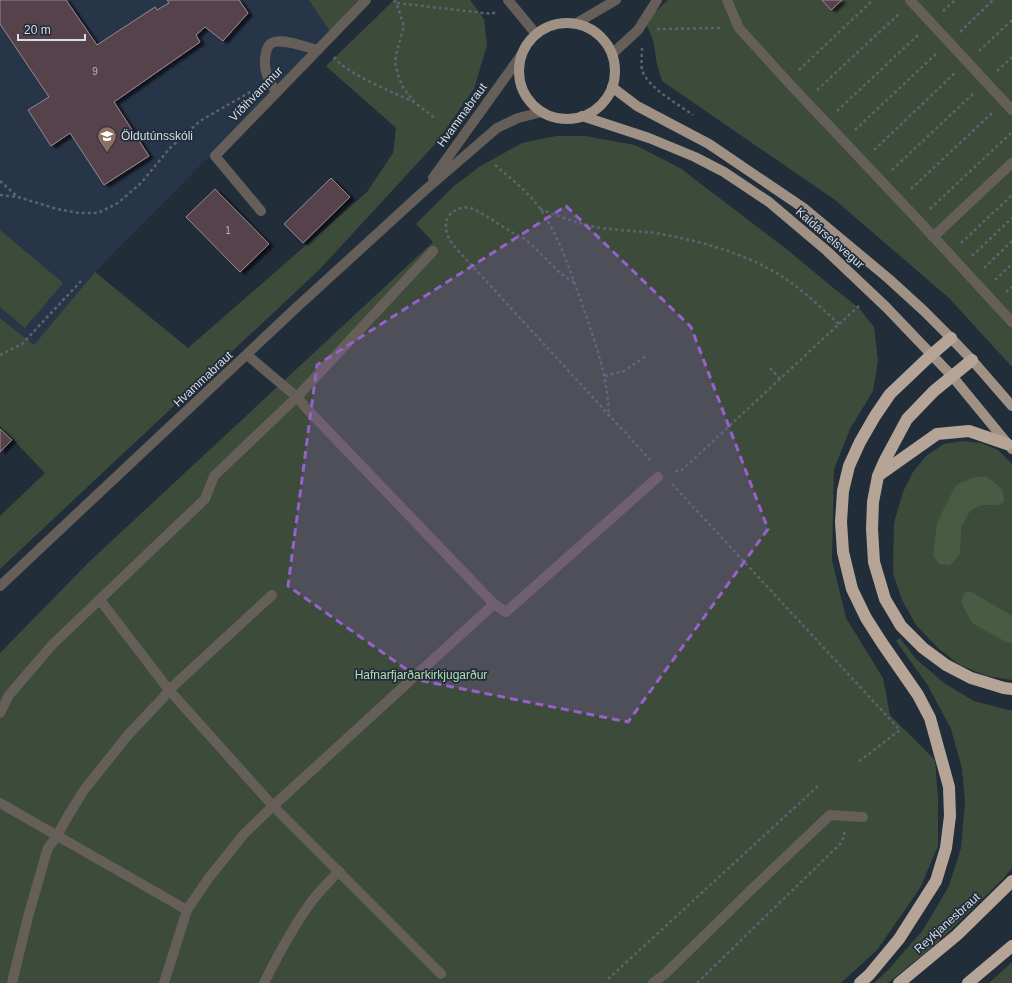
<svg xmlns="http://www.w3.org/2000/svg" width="1012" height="983" font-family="Helvetica,sans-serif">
  <defs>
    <filter id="shadow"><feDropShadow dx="4.5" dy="2.5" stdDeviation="1" flood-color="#0009"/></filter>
  </defs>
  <rect width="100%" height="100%" fill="#222d3a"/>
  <path fill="#273548" d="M 0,0 L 309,0 L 331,33 L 95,272 L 34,346 L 0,318 Z"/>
  <g fill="#3d4b3b">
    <path d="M 309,0 L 366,0 L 331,33 Z"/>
    <path d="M 394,0 L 470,0 L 484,19 L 487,45 L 474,89 L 436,143 L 320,269 L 0,569 L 0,516 L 45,473 L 0,426 L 0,318 L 34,345 L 95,272 L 188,348 L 367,192 L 393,153 L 396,128 L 326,66 Z"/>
    <path d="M 668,0 L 1012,0 L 1012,367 L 949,298 L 835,200 L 662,81 L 657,64 L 653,40 L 645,21 Z"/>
    <path d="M 556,136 L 585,136 L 635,145 L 680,168 L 789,251 L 831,286 L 859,308 L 874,327 L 878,361 L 873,391 L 850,429 L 834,469 L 832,560 L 846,618 L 883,678 L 890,715 L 935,760 L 938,798 L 938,846 L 920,888 L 877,950 L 841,983 L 0,983 L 0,653 L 89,562 L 433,242 L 416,224 L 454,186 L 479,167 L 522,143 Z"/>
    <path d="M 0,230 L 63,283 L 25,328 L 0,307 Z"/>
    <path d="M 963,441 L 981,443 L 998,450 L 1012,464 L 1012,680 L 987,676 L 960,665 L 938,648 L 916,625 L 902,600 L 893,573 L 894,523 L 903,492 L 913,472 L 926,456 L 944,444 Z"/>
    <path d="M 900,638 L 916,659 L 944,683 L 974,701 L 1008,710 L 1012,710 L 1012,868 L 1003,879 L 936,944 L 888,983 L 874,983 L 888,970 L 923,930 L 949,886 L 961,848 L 965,802 L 962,768 L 951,729 L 927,684 L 896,641 Z"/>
    <path d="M 1012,962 L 1012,983 L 989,983 Z"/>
  </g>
  <g fill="#485c44">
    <path d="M 975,477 L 987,477 L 1003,490 L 1004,502 L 998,505 L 981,505 L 970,511 L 961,528 L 960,554 L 950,565 L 939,564 L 933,555 L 937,523 L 956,485 Z"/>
    <path d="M 970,591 L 1012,616 L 1012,643 L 1008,643 L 972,623 L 961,602 L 964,593 Z"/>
  </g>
  <g fill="#55434c" stroke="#9b8690" filter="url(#shadow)">
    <path d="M 0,0 L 66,0 L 97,45 L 155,7 L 157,10 L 169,3 L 167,0 L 239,0 L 248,13 L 223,41 L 205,27 L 196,35 L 200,42 L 114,102 L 149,156 L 104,185 L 70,133 L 51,146 L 28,110 L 49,97 L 0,24 Z"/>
    <path d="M 822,0 L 842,0 L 831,10 Z"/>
    <path d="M 331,178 L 350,197 L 303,243 L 284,224 Z"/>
    <path d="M 215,189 L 269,244 L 240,272 L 186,217 Z"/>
    <path d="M 0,429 L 12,440 L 0,452 Z"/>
  </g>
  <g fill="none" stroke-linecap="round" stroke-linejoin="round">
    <g stroke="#5a6470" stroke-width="2.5" stroke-dasharray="3 3" stroke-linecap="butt">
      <path d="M 394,0 L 397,5 L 404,26 L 397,51 L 395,63 L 398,75 L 403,87 L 414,102 L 436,119"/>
      <path d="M 397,3 L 492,14 L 497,11"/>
      <path d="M 943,11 L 955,0"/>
      <path d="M 657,29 L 722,28"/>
      <path d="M 960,32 L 993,0"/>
      <path d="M 642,48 C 642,55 641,64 642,70 C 648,88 678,104 693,115"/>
      <path d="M 979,51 L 1012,20"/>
      <path d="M 334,57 C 345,73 394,93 414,102"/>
      <path d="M 799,70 L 873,0"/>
      <path d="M 997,71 L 1012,57"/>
      <path d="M 817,90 L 900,13"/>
      <path d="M 837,111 L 919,34"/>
      <path d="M 855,130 L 937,53"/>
      <path d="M 874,150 L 956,72"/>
      <path d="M 495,165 C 510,178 527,191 539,207 C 559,236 570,270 582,304 C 595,341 608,377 609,416"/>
      <path d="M 892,170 L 975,92"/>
      <path d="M 0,181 L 18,197"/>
      <path d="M 911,189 L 992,113"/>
      <path d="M 0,195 L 18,197 L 57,209 L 79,213 L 98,213 L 118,203 L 141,183 L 170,148 L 200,121 L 252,91"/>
      <path d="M 540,209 C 563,218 586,227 610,229 C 625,231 640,231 655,233 C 696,240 737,251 773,271 C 798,285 819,306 839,324 L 682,470 L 673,472"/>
      <path d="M 930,209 L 1012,132"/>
      <path d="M 961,243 L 1012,195"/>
      <path d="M 972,256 L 1012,218"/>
      <path d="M 984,268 L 1012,241"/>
      <path d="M 995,280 L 1012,264"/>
      <path d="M 574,283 L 560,273 L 537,250 L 525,239 L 513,233 L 491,219 L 474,209 L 464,207 L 456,210 L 451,213 L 446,221 L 446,230 L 449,239 L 454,246 L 652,462"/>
      <path d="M 1006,292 L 1012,287"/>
      <path d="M 839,324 L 861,304"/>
      <path d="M 0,355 L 22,344 L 81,281"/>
      <path d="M 770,368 L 780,379"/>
      <path d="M 605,376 L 624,371 L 646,356"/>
      <path d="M 672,484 L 900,730 L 858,762"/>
      <path d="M 608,979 L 818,786"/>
      <path d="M 697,983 L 841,843 L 845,835 L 843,831"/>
    </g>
    <g stroke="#665f59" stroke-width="10">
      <path d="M 508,0 L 536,34"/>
      <path d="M 727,0 L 739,28 L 787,81 L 918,220 L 1012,322"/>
      <path d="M 910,0 L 1012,110"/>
      <path d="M 575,24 L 616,0"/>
      <path d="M 612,54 L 638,30 L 657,0"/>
      <path d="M 276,92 C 273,87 269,81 267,75 C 264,67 263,45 274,42 C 285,39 306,47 317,50"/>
      <path d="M 433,178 L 522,54"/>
      <path d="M 261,211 L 215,156 L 366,0"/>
      <path d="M 933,237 L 1012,163"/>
      <path d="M 247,355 L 297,397 L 306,408 L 494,604"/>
      <path d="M 0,586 L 297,307 L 424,191 L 497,128 L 518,118 L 542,112"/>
      <path d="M 100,600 L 169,690 L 273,806 L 441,974"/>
      <path d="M 0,713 L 9,695 L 53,644 L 205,499 L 214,476 L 297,397 L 433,251"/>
      <path d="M 0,803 L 187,910"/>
      <path d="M 12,983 L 28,917 L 44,861 L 48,848 L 57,836 L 65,821 L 84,790 L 128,735 L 162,699 L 169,690 L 272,595"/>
      <path d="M 164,983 L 187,910 L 208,879 L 244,834 L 273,806 L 494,604 L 506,612 L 658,477"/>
      <path d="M 264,983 C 278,955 293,926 312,901 C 320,890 330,881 339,871"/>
      <path d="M 653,983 L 665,974 L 753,888 L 830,815 L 863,817"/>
    </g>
    <g stroke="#a09185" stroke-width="10">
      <circle cx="567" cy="71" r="48"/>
      <path d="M 612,87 L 637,106 L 709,144 L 805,209 L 889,279 L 924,311 L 951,338 L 972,360 L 1012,406"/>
      <path d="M 582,116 L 649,138 L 695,157 L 724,172 L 769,202 L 827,251 L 886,307 L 952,376 L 1012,449"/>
    </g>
    <g stroke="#b6a597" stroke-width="12">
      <path d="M 972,360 L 934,391 L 907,419 L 885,460 L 878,476 L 873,502 L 872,529 L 874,562 L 885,599 L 901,626 L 923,648 L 946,665 L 971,678 L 1004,688 L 1012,689"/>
      <path d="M 879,475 L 937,434 L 969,431 L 1007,444"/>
      <path d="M 860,983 L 869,975 L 899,939 L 936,881 L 946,848 L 950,816 L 949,787 L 930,718 L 918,695 L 882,643 L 866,618 L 852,589 L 843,552 L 841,522 L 843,491 L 849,466 L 860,442 L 875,416 L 890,394 L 931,355 L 951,338"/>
      <path d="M 899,983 L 957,935 L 1012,881"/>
      <path d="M 968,983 L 1012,946"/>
    </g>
  </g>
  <path fill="#9761cb" fill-opacity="0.2" stroke="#9761cb" stroke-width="3" stroke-dasharray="8 5" stroke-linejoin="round" d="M 566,206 L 691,327 L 768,529 L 628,722 L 423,681 L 288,586 L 317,365 Z"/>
  <defs>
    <g id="school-pin" transform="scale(1)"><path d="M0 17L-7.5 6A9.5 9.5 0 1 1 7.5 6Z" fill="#8d6e63" stroke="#222d3a"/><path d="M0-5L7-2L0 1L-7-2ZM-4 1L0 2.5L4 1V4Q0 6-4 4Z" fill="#fff"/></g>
  </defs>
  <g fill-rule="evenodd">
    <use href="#school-pin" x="107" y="136"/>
  </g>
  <g text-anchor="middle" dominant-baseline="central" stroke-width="3.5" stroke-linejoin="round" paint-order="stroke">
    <g font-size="10" fill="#b6b7c0">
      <text x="95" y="71">9</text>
      <text x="228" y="230">1</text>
    </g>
    <g font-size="12" fill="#d7dee7" stroke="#222d3a">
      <text transform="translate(256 94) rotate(-46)">Víðihvammur</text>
      <text transform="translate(462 115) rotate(-54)">Hvammabraut</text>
      <text transform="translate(830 238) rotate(41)">Kaldárselsvegur</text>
      <text transform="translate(203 379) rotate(-43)">Hvammabraut</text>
      <text transform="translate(947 923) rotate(-42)">Reykjanesbraut</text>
    </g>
    <g font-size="12" fill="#d7dee7" stroke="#222d3a" text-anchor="start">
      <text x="121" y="136">Öldutúnsskóli</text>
    </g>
    <g font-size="12" fill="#b6ddb0" stroke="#222d3a">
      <text x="421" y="675">Hafnarfjarðarkirkjugarður</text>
    </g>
  </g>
  <path d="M18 34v6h67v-6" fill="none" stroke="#d7dee7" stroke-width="2"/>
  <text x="24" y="34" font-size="12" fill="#d7dee7" stroke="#222d3a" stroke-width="3" paint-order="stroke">20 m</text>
</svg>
